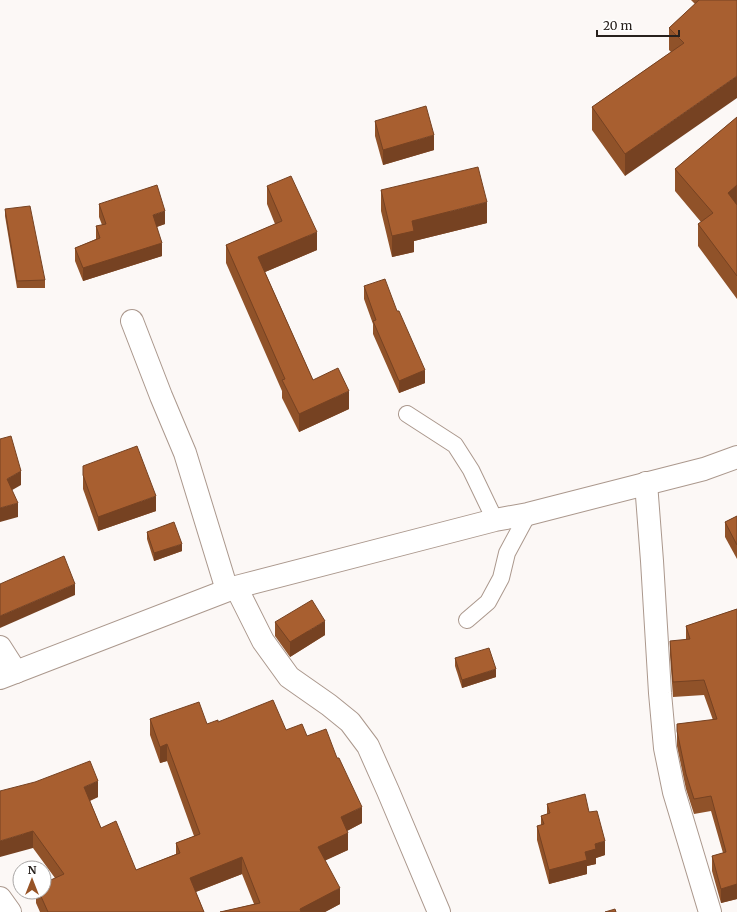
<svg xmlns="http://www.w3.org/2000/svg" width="737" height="912" font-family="Merriweather,serif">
  <rect width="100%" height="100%" fill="#fcf8f6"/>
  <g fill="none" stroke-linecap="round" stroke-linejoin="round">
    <g stroke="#ab988d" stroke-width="18">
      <g id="lane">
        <path d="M 407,414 L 455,445 L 471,470 L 495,520"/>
        <path d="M 467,620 L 488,602 L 501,578 L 507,553 L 528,514"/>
      </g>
    </g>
    <g stroke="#ab988d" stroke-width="24">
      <g id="street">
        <path d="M 132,321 L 161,396 L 185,453 L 227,590"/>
        <path d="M 646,483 L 652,561 L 660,693 L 665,748 L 674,792 L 710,912"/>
        <path d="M 236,587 L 263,641 L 289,677 L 329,705 L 350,722 L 368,746 L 388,791 L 439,912"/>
        <path d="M 0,647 L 16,672"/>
        <path d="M 0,678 L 236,587 L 495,520 L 528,514 L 704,469 L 737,457"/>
        <path d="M 0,898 L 10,912"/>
      </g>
    </g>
    <use href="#lane" stroke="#fff" stroke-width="16"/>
    <use href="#street" stroke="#fff" stroke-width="22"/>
  </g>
  <g fill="#905229">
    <path d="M 691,0 L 737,0 L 625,176 L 592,130 L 592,107 L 671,52 L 669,50 L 669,28 L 695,4 Z"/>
    <path d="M 737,117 L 737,299 L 698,246 L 698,224 L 701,222 L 675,191 L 675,169 Z"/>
    <path d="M 375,121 L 434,150 L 383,165 L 375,136 Z"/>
    <path d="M 267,186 L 317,250 L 265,272 L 313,380 L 349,409 L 299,432 L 282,398 L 282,391 L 226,263 L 226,245 L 275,224 L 267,204 Z"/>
    <path d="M 381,190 L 487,223 L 414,241 L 414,252 L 392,257 L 381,211 Z"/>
    <path d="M 99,204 L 165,224 L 157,227 L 162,256 L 83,281 L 75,261 L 75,248 L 96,239 L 96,226 L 102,225 L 99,217 Z"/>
    <path d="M 5,209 L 45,280 L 45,288 L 17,288 L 5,216 Z"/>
    <path d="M 364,286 L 397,311 L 425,383 L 399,393 L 373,334 L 373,324 L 364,299 Z"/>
    <path d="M 83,466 L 156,511 L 98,531 L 83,489 Z"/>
    <path d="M 737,516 L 737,559 L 725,537 L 725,522 Z"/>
    <path d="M 147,532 L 182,551 L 154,561 L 147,539 Z"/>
    <path d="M 737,609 L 737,899 L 721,903 L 712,871 L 712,856 L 723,853 L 711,811 L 694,814 L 686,789 L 677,746 L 677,724 L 713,720 L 704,695 L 673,697 L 670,655 L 670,641 L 686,640 L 686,626 Z"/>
    <path d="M 275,622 L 325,635 L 290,657 L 275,636 Z"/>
    <path d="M 455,658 L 496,677 L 462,688 L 455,666 Z"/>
    <path d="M 150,719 L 207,724 L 218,722 L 286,730 L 307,736 L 362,823 L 347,831 L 348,850 L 325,860 L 340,904 L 325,912 L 220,912 L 254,904 L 242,874 L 196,892 L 204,912 L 40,912 L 36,903 L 36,892 L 44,892 L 55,878 L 33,848 L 0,791 L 98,797 L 90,801 L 101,828 L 136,870 L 176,854 L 176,843 L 194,836 L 167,761 L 160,763 L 150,735 Z"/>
    <path d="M 547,804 L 589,812 L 605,855 L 596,858 L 596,864 L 587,866 L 587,874 L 549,884 L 537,840 L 537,826 L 541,825 L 541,816 L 547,814 Z"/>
  </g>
  <g fill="#764222">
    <path d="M 737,76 L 737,98 L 625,176 L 625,154 Z"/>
    <path d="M 434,135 L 434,150 L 383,165 L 383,150 Z"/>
    <path d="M 737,185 L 737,207 L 728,193 Z"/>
    <path d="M 487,202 L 487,223 L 414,241 L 414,252 L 392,257 L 392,236 L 412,221 Z"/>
    <path d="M 165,211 L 165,224 L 153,228 L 153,215 Z"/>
    <path d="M 317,232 L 317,250 L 258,275 L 258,257 Z"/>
    <path d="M 162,243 L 162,256 L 83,281 L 83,268 Z"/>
    <path d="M 425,370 L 425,383 L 399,393 L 399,381 Z"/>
    <path d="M 349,391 L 349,409 L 299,432 L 299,414 Z"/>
    <path d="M 21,471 L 21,485 L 7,493 L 7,479 Z"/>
    <path d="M 156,496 L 156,511 L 98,531 L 98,517 Z"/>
    <path d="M 18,503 L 18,517 L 0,522 L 0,508 Z"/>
    <path d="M 182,544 L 182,551 L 154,561 L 154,553 Z"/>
    <path d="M 75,584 L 75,595 L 0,628 L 0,616 Z"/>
    <path d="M 325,621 L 325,635 L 290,657 L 290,642 Z"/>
    <path d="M 496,669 L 496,677 L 462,688 L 462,680 Z"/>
    <path d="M 167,744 L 167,761 L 160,763 L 160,747 Z"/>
    <path d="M 98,781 L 98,797 L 84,803 L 84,787 Z"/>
    <path d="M 362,807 L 362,823 L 341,834 L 341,817 Z"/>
    <path d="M 33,831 L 33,848 L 0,857 L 0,841 Z"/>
    <path d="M 348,833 L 348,850 L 318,864 L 318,847 Z"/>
    <path d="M 605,841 L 605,855 L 596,858 L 596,864 L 587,866 L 587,874 L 549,884 L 549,870 L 585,852 L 595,844 Z"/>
    <path d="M 242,857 L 242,874 L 190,894 L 190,878 Z"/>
    <path d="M 737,884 L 737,899 L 721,903 L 721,889 Z"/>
    <path d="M 340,888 L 340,904 L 325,912 L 300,912 L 300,909 Z"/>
  </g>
  <g fill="#a85f30" stroke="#764222">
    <path d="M 699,0 L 737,0 L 737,76 L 625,154 L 592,107 L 684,43 L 669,28 Z"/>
    <path d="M 426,106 L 434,135 L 383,150 L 375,121 Z"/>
    <path d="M 737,117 L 737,185 L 728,193 L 737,205 L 737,276 L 698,224 L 713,213 L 675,169 Z"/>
    <path d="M 478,167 L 487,202 L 412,221 L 414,231 L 392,236 L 381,190 Z"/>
    <path d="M 291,176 L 317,232 L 258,257 L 313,380 L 338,368 L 349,391 L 299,414 L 282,380 L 285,379 L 226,245 L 282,221 L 267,186 Z"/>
    <path d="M 157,185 L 165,211 L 153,215 L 162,243 L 83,268 L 75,248 L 100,238 L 96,226 L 106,224 L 99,204 Z"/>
    <path d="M 30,206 L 45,280 L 17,281 L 5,209 Z"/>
    <path d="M 385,279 L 397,311 L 399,311 L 425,370 L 399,381 L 373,321 L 376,320 L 364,286 Z"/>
    <path d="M 11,436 L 21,471 L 7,479 L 18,503 L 0,508 L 0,439 Z"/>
    <path d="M 137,446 L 156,496 L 98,517 L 83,475 L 83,466 Z"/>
    <path d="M 737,516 L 737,545 L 725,522 Z"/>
    <path d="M 174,522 L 182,544 L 154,553 L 147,532 Z"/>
    <path d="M 64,556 L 75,584 L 0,616 L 0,584 Z"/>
    <path d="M 312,600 L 325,621 L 290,642 L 275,622 Z"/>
    <path d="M 737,609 L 737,884 L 721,889 L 712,856 L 726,852 L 711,796 L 694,799 L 686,774 L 677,731 L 677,724 L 717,719 L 704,680 L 673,682 L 670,641 L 690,639 L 686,626 Z"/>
    <path d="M 489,648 L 496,669 L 462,680 L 455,658 Z"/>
    <path d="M 273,700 L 286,730 L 302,724 L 307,736 L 326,729 L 337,758 L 339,758 L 362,807 L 341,817 L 348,833 L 318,847 L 340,888 L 300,909 L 301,912 L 220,912 L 260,903 L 242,857 L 190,878 L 204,912 L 48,912 L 39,892 L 44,892 L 44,883 L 64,874 L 33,831 L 0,841 L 0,791 L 35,782 L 90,761 L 98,781 L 84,787 L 101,828 L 116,821 L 136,870 L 180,853 L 176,843 L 200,834 L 167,744 L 160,747 L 150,719 L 199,702 L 207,724 L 218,720 L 218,722 Z"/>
    <path d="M 585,794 L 589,812 L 597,811 L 605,841 L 595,844 L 596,849 L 585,852 L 587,860 L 549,870 L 537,826 L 544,824 L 541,816 L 550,813 L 547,804 Z"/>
    <path d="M 615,909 L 616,912 L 605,912 Z"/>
  </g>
  <g transform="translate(32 880)"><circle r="19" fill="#ffffff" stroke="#a9a6a5"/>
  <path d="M0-3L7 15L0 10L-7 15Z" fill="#975326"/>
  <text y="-6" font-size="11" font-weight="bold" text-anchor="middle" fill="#28211d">N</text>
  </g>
  <path d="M597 30v6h82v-6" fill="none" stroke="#28211d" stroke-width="2"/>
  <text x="603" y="30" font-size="12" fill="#28211d" stroke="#ffffff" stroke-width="3" paint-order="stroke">20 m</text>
</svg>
